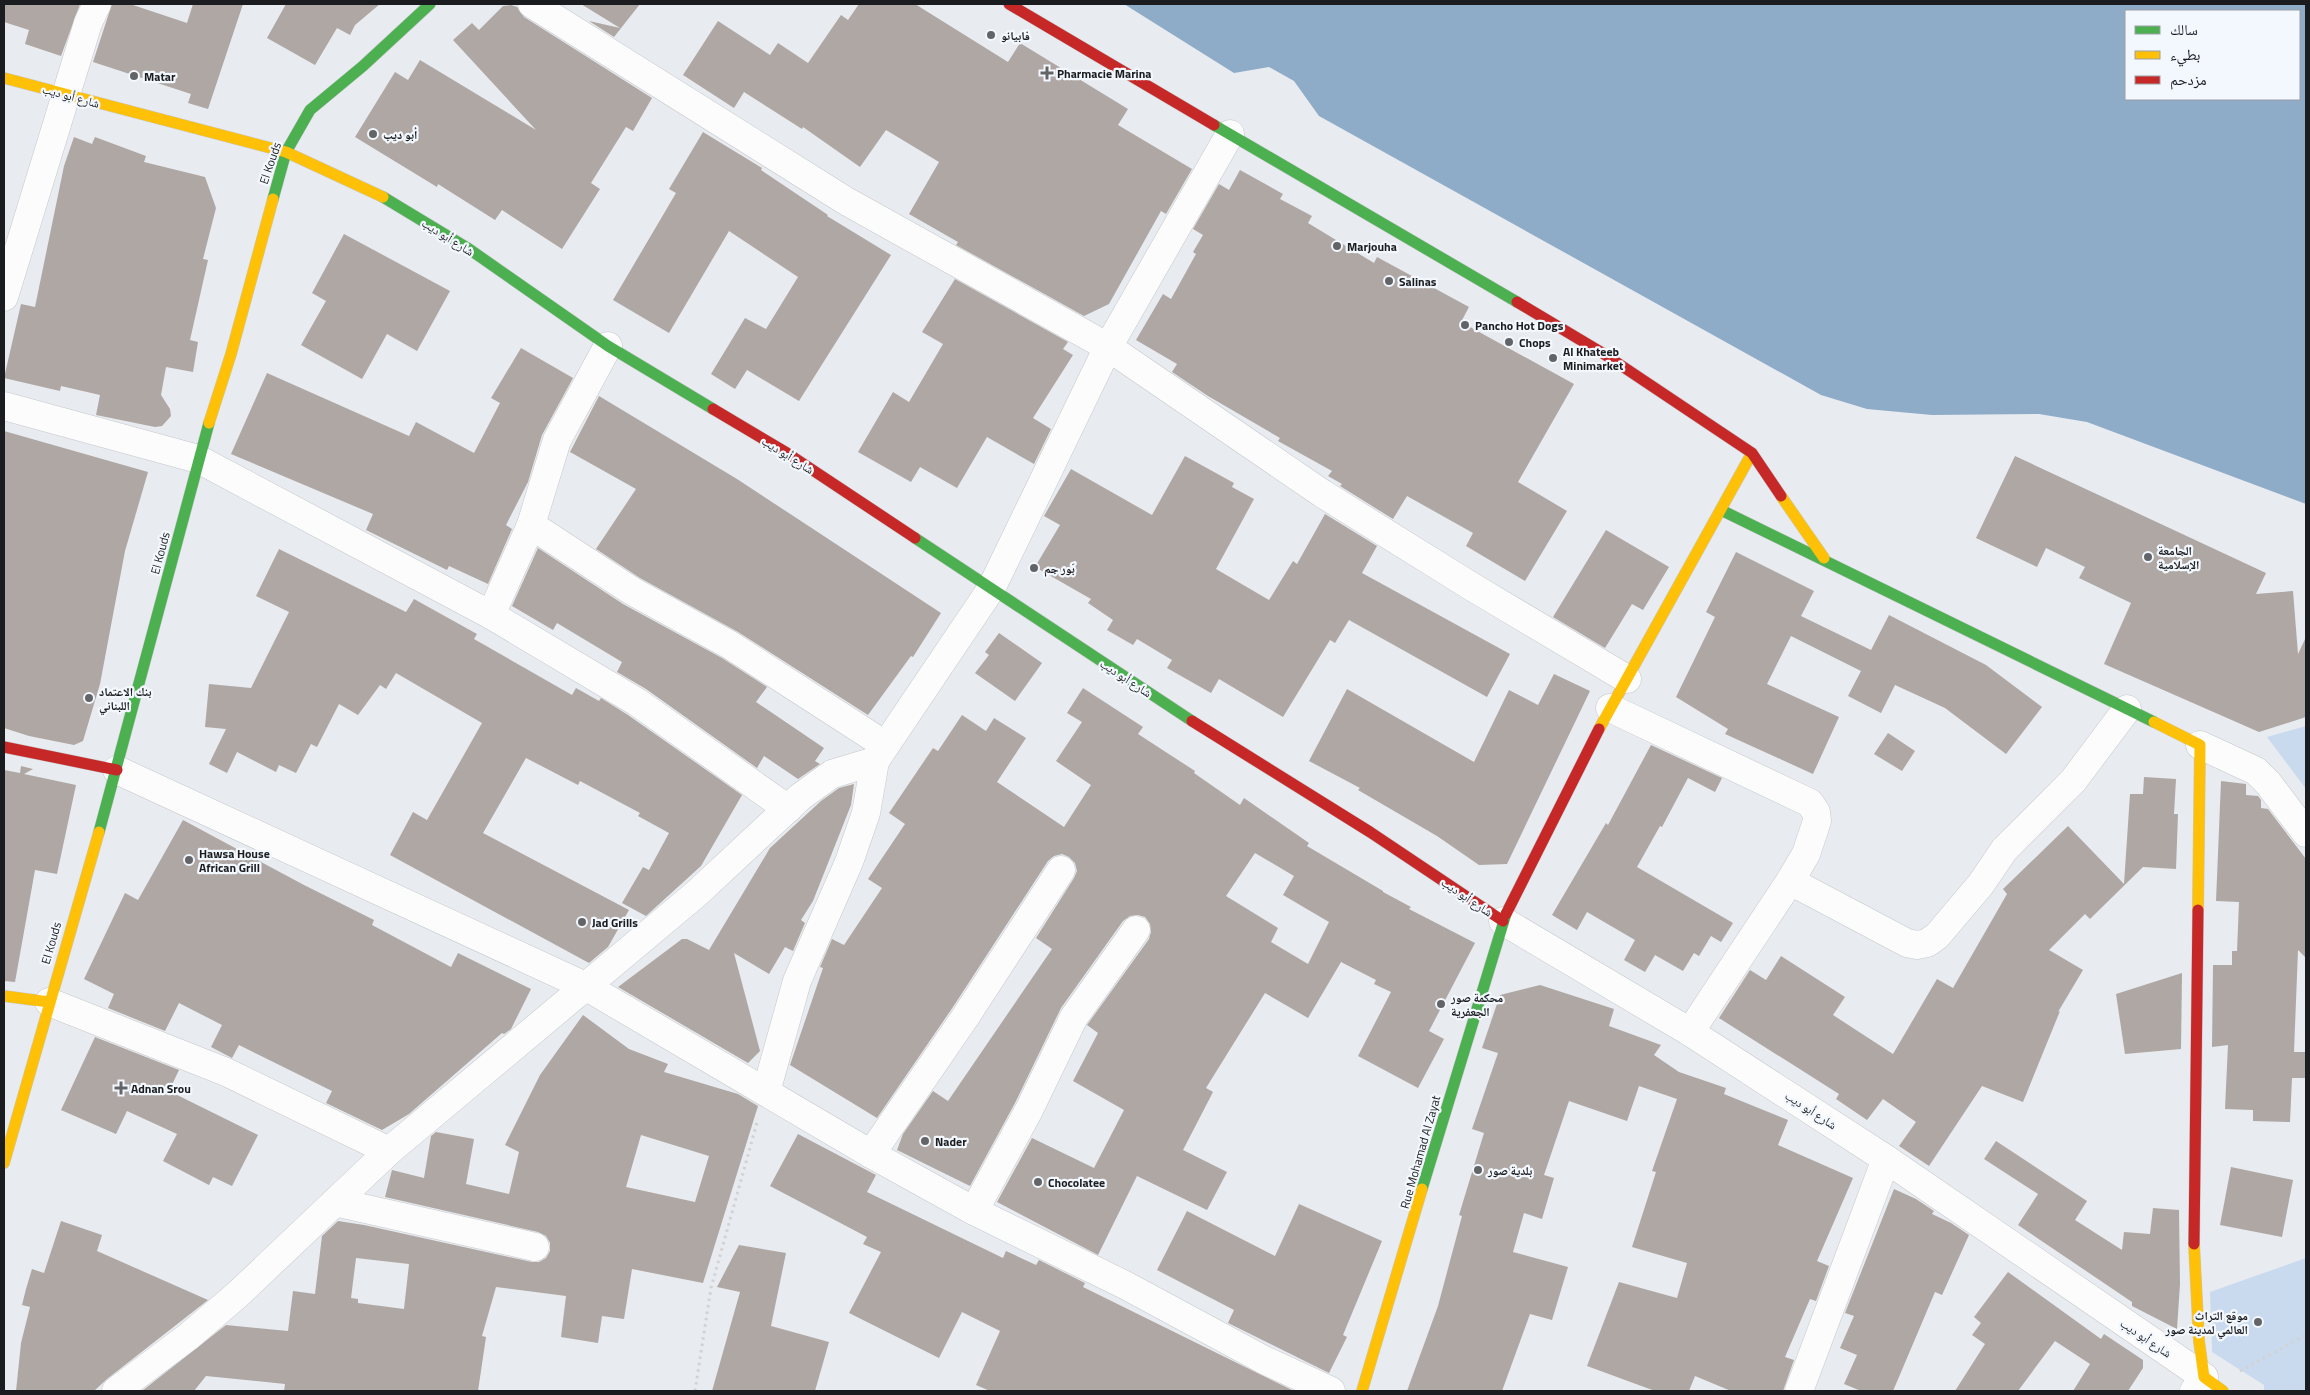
<svg xmlns="http://www.w3.org/2000/svg" width="2310" height="1395" font-family="'Titillium Web','Noto Naskh Arabic',sans-serif">
  <rect width="100%" height="100%" fill="#e8ebef"/>
  <g fill="#cadaee">
    <path d="M 2306,726 L 2306,789 L 2267,737 Z"/>
    <path d="M 2306,1258 L 2306,1391 L 2264,1391 L 2264,1385 L 2212,1352 L 2210,1292 Z"/>
  </g>
  <path fill="#8eabc8" fill-rule="evenodd" d="M 1124,4 L 2306,4 L 2306,504 L 2087,422 L 2039,414 L 1932,415 L 1867,409 L 1821,395 L 1319,116 L 1294,81 L 1269,67 L 1234,73 ZM 2126,11 L 2299,11 L 2299,99 L 2126,99 Z"/>
  <g fill="#afa7a4" fill-rule="evenodd">
    <path d="M 4,4 L 80,4 L 61,56 L 25,44 L 29,30 L 4,22 Z"/>
    <path d="M 112,4 L 130,4 L 187,23 L 193,4 L 243,4 L 208,109 L 188,103 L 191,94 L 93,62 Z"/>
    <path d="M 286,4 L 380,4 L 355,25 L 350,35 L 337,28 L 315,65 L 267,38 Z"/>
    <path d="M 581,4 L 640,4 L 614,37 L 589,21 L 620,28 Z"/>
    <path d="M 859,4 L 915,4 L 1008,62 L 1020,43 L 1128,109 L 1118,125 L 1192,169 L 1166,214 L 1161,211 L 1109,304 L 1084,316 L 956,245 L 958,242 L 909,214 L 939,162 L 886,130 L 860,167 L 803,127 L 802,129 L 744,92 L 734,108 L 683,75 L 718,21 L 770,55 L 778,43 L 808,63 L 841,15 L 848,20 Z"/>
    <path d="M 511,5 L 517,7 L 524,17 L 652,98 L 633,131 L 626,127 L 591,183 L 600,189 L 562,249 L 502,210 L 495,220 L 438,184 L 437,187 L 355,137 L 395,72 L 408,80 L 420,60 L 536,130 L 453,40 L 472,23 L 479,30 L 503,6 Z"/>
    <path d="M 703,132 L 762,168 L 761,170 L 828,215 L 827,216 L 891,255 L 799,401 L 747,370 L 735,389 L 711,374 L 745,318 L 766,329 L 798,277 L 729,231 L 669,333 L 613,300 L 676,193 L 669,189 Z"/>
    <path d="M 74,137 L 92,144 L 95,137 L 146,156 L 144,162 L 205,177 L 216,208 L 203,259 L 208,260 L 190,340 L 198,342 L 193,372 L 166,367 L 161,395 L 170,409 L 171,416 L 162,426 L 155,427 L 96,415 L 100,395 L 61,386 L 60,391 L 4,378 L 21,304 L 35,307 L 64,166 Z"/>
    <path d="M 1240,170 L 1283,194 L 1280,199 L 1312,216 L 1308,223 L 1374,263 L 1377,257 L 1469,307 L 1461,322 L 1574,384 L 1518,482 L 1567,511 L 1525,581 L 1466,546 L 1473,533 L 1407,496 L 1393,519 L 1340,486 L 1342,484 L 1328,476 L 1332,471 L 1278,441 L 1280,438 L 1208,396 L 1172,372 L 1177,364 L 1136,340 L 1163,294 L 1171,299 L 1196,254 L 1193,252 L 1203,235 L 1193,229 L 1219,184 L 1229,190 Z"/>
    <path d="M 344,234 L 450,291 L 417,351 L 387,334 L 362,379 L 301,345 L 326,301 L 312,293 Z"/>
    <path d="M 955,279 L 1068,342 L 1063,349 L 1073,355 L 1033,418 L 1051,429 L 1034,464 L 987,437 L 957,488 L 920,467 L 911,482 L 858,452 L 893,392 L 909,402 L 943,344 L 922,332 Z"/>
    <path d="M 521,348 L 573,378 L 542,435 L 528,482 L 506,525 L 512,529 L 488,584 L 449,566 L 447,570 L 366,530 L 373,514 L 231,454 L 267,373 L 409,436 L 416,422 L 474,453 L 500,403 L 491,398 Z"/>
    <path d="M 599,396 L 737,479 L 941,613 L 913,657 L 911,656 L 868,715 L 738,632 L 640,578 L 596,549 L 636,489 L 570,452 Z"/>
    <path d="M 4,431 L 148,472 L 125,551 L 100,684 L 83,741 L 74,745 L 29,736 L 4,728 Z"/>
    <path d="M 1185,456 L 1234,483 L 1232,487 L 1254,499 L 1216,569 L 1269,600 L 1293,561 L 1297,564 L 1325,514 L 1377,546 L 1362,573 L 1510,654 L 1487,697 L 1349,620 L 1335,643 L 1330,640 L 1283,717 L 1219,679 L 1211,693 L 1167,668 L 1172,660 L 1137,639 L 1133,645 L 1107,630 L 1113,620 L 1088,603 L 1091,599 L 1035,567 L 1060,525 L 1044,516 L 1071,469 L 1152,515 Z"/>
    <path d="M 2015,456 L 2266,573 L 2256,594 L 2293,591 L 2298,654 L 2306,637 L 2306,717 L 2259,732 L 2104,664 L 2131,603 L 2079,578 L 2085,567 L 2046,548 L 2037,567 L 1976,538 Z"/>
    <path d="M 1606,530 L 1669,567 L 1643,610 L 1632,604 L 1605,648 L 1553,617 Z"/>
    <path d="M 538,548 L 623,604 L 722,658 L 767,687 L 756,702 L 824,748 L 815,761 L 820,764 L 798,779 L 764,756 L 757,768 L 646,689 L 617,672 L 622,662 L 557,623 L 553,630 L 512,606 Z"/>
    <path d="M 279,549 L 406,612 L 414,599 L 477,634 L 474,639 L 572,695 L 576,688 L 599,701 L 601,698 L 628,715 L 742,795 L 701,866 L 646,916 L 622,903 L 643,867 L 649,870 L 669,833 L 638,816 L 640,813 L 580,781 L 578,785 L 526,758 L 483,833 L 629,910 L 608,947 L 589,963 L 390,855 L 413,812 L 427,820 L 482,723 L 396,673 L 386,689 L 380,685 L 358,715 L 339,704 L 317,747 L 311,744 L 296,773 L 279,765 L 276,772 L 237,752 L 227,773 L 209,764 L 226,729 L 205,727 L 209,684 L 251,688 L 289,612 L 256,596 Z"/>
    <path d="M 1736,552 L 1814,591 L 1801,616 L 1871,650 L 1889,615 L 1986,665 L 2042,707 L 2006,754 L 1945,708 L 1895,685 L 1881,713 L 1848,696 L 1861,671 L 1791,636 L 1767,684 L 1839,717 L 1813,774 L 1725,734 L 1728,729 L 1676,697 L 1715,617 L 1706,612 Z"/>
    <path d="M 999,633 L 1042,663 L 1015,701 L 975,673 L 989,655 L 985,652 Z"/>
    <path d="M 1554,674 L 1590,691 L 1507,864 L 1479,865 L 1437,836 L 1358,790 L 1360,788 L 1309,761 L 1347,689 L 1474,762 L 1509,690 L 1538,705 Z"/>
    <path d="M 1083,688 L 1143,727 L 1138,734 L 1195,771 L 1194,773 L 1240,805 L 1244,798 L 1309,843 L 1307,846 L 1383,891 L 1383,892 L 1411,907 L 1409,909 L 1475,943 L 1429,1031 L 1444,1039 L 1418,1088 L 1358,1056 L 1391,992 L 1374,984 L 1376,980 L 1341,962 L 1308,1018 L 1265,993 L 1206,1088 L 1213,1092 L 1183,1150 L 1227,1172 L 1207,1210 L 1137,1176 L 1098,1255 L 997,1202 L 1032,1138 L 1094,1168 L 1124,1110 L 1073,1081 L 1098,1033 L 1087,1025 L 1149,939 L 1151,932 L 1150,924 L 1145,917 L 1138,915 L 1130,916 L 1123,921 L 1061,1008 L 1015,1103 L 970,1186 L 897,1150 L 903,1134 L 933,1091 L 948,1101 L 1052,949 L 1036,938 L 1074,878 L 1077,871 L 1075,863 L 1069,857 L 1062,854 L 1054,856 L 1048,861 L 953,1007 L 877,1118 L 790,1065 L 823,968 L 820,967 L 832,939 L 844,945 L 882,888 L 868,879 L 905,824 L 889,813 L 933,748 L 938,751 L 962,715 L 986,731 L 994,718 L 1026,738 L 997,782 L 1064,827 L 1091,785 L 1056,761 L 1082,722 L 1067,713 ZM 1255,853 L 1294,876 L 1283,895 L 1329,922 L 1308,964 L 1271,942 L 1278,928 L 1226,896 Z"/>
    <path d="M 1888,733 L 1915,751 L 1902,771 L 1874,754 Z"/>
    <path d="M 1651,745 L 1722,778 L 1715,792 L 1688,778 L 1662,827 L 1660,826 L 1637,867 L 1733,923 L 1721,942 L 1711,936 L 1699,956 L 1694,953 L 1683,971 L 1655,955 L 1645,972 L 1624,960 L 1635,940 L 1587,912 L 1577,930 L 1552,915 L 1606,823 L 1608,825 Z"/>
    <path d="M 21,766 L 33,769 L 24,774 L 76,785 L 57,874 L 35,870 L 15,982 L 4,981 L 4,770 L 20,773 Z"/>
    <path d="M 2144,777 L 2176,779 L 2174,814 L 2178,814 L 2176,869 L 2143,867 L 2090,919 L 2085,914 L 2049,950 L 2083,970 L 2058,1012 L 2060,1011 L 2023,1102 L 1982,1086 L 1929,1166 L 1899,1146 L 1916,1122 L 1883,1099 L 1867,1120 L 1836,1099 L 1839,1094 L 1719,1018 L 1750,970 L 1766,980 L 1781,956 L 1845,997 L 1833,1015 L 1893,1054 L 1937,979 L 1953,988 L 2007,894 L 2003,889 L 2068,826 L 2124,884 L 2130,794 L 2143,794 Z"/>
    <path d="M 2221,781 L 2246,784 L 2246,795 L 2258,796 L 2261,800 L 2261,808 L 2268,809 L 2306,859 L 2306,958 L 2298,950 L 2294,1052 L 2306,1052 L 2305,1078 L 2292,1078 L 2290,1122 L 2253,1121 L 2253,1110 L 2225,1109 L 2228,1045 L 2212,1047 L 2213,965 L 2232,965 L 2232,951 L 2237,951 L 2239,902 L 2216,901 Z"/>
    <path d="M 854,784 L 851,805 L 813,901 L 801,920 L 805,923 L 793,951 L 785,947 L 769,974 L 734,953 L 760,1051 L 748,1063 L 618,987 L 682,939 L 687,939 L 709,950 L 770,848 L 821,801 L 839,788 Z"/>
    <path d="M 183,820 L 304,885 L 374,920 L 372,925 L 451,967 L 458,953 L 531,989 L 511,1029 L 504,1034 L 502,1033 L 409,1114 L 382,1130 L 326,1103 L 332,1091 L 239,1045 L 232,1058 L 211,1047 L 222,1025 L 179,1003 L 165,1031 L 108,1008 L 114,994 L 84,979 L 125,893 L 138,900 Z"/>
    <path d="M 2182,973 L 2181,1049 L 2125,1054 L 2116,994 Z"/>
    <path d="M 1540,985 L 1614,1009 L 1609,1026 L 1661,1045 L 1654,1055 L 1679,1072 L 1726,1088 L 1724,1094 L 1788,1120 L 1778,1145 L 1853,1178 L 1817,1261 L 1829,1266 L 1816,1301 L 1810,1299 L 1785,1357 L 1794,1360 L 1783,1391 L 1731,1391 L 1695,1376 L 1689,1391 L 1655,1391 L 1587,1366 L 1619,1282 L 1677,1298 L 1687,1263 L 1632,1247 L 1656,1172 L 1652,1171 L 1677,1099 L 1639,1086 L 1627,1121 L 1569,1101 L 1544,1175 L 1554,1178 L 1542,1219 L 1524,1213 L 1513,1252 L 1568,1267 L 1552,1320 L 1530,1314 L 1502,1391 L 1407,1391 L 1438,1306 L 1462,1216 L 1459,1215 L 1484,1133 L 1472,1129 L 1498,1053 L 1482,1048 L 1500,995 Z"/>
    <path d="M 583,1015 L 629,1049 L 668,1064 L 664,1072 L 738,1094 L 758,1106 L 703,1283 L 632,1269 L 624,1319 L 602,1316 L 598,1343 L 561,1337 L 566,1296 L 496,1287 L 482,1336 L 486,1337 L 478,1391 L 284,1391 L 285,1384 L 206,1376 L 194,1391 L 142,1391 L 226,1325 L 288,1331 L 293,1291 L 315,1294 L 322,1236 L 338,1221 L 364,1225 L 532,1262 L 539,1262 L 546,1258 L 550,1251 L 550,1243 L 546,1236 L 538,1232 L 385,1197 L 392,1170 L 424,1178 L 431,1136 L 436,1132 L 474,1139 L 466,1184 L 509,1194 L 519,1152 L 505,1145 L 540,1075 ZM 641,1135 L 709,1156 L 695,1202 L 626,1187 ZM 356,1258 L 409,1264 L 404,1309 L 358,1303 L 358,1299 L 351,1298 Z"/>
    <path d="M 95,1037 L 179,1070 L 169,1091 L 258,1135 L 232,1186 L 213,1177 L 209,1185 L 163,1161 L 177,1134 L 127,1111 L 116,1134 L 61,1110 Z"/>
    <path d="M 798,1134 L 876,1175 L 867,1192 L 1003,1258 L 1006,1251 L 1036,1265 L 1039,1260 L 1085,1283 L 1083,1287 L 1294,1391 L 990,1391 L 976,1385 L 1000,1331 L 962,1312 L 939,1358 L 849,1313 L 881,1252 L 863,1244 L 867,1237 L 770,1186 Z"/>
    <path d="M 1996,1141 L 2087,1201 L 2075,1220 L 2122,1250 L 2124,1232 L 2150,1234 L 2153,1208 L 2179,1210 L 2180,1284 L 2177,1329 L 2132,1306 L 2132,1302 L 2018,1225 L 2038,1194 L 1984,1159 Z"/>
    <path d="M 2231,1167 L 2293,1180 L 2282,1237 L 2220,1225 Z"/>
    <path d="M 1894,1189 L 1916,1199 L 1934,1211 L 1932,1214 L 1951,1223 L 1969,1235 L 1942,1295 L 1935,1292 L 1893,1391 L 1861,1391 L 1844,1384 L 1857,1355 L 1840,1348 L 1854,1316 L 1845,1313 Z"/>
    <path d="M 1299,1204 L 1382,1241 L 1343,1335 L 1347,1337 L 1329,1373 L 1228,1323 L 1234,1310 L 1157,1270 L 1187,1211 L 1275,1256 Z"/>
    <path d="M 61,1221 L 102,1235 L 97,1251 L 208,1300 L 107,1379 L 94,1391 L 16,1391 L 21,1343 L 30,1307 L 22,1305 L 26,1289 L 32,1269 L 44,1273 Z"/>
    <path d="M 739,1245 L 786,1253 L 771,1326 L 829,1342 L 815,1391 L 712,1391 L 740,1292 L 717,1287 Z"/>
    <path d="M 2008,1272 L 2101,1339 L 2104,1334 L 2143,1360 L 2143,1368 L 2128,1391 L 2073,1391 L 2090,1364 L 2055,1341 L 2018,1391 L 1955,1391 L 1985,1344 L 1972,1335 L 1981,1323 L 1974,1317 Z"/>
  </g>
  <g fill="none" stroke-linecap="round" stroke-linejoin="round">
    <g stroke="#c5c8cb" stroke-width="29">
      <g id="street">
        <path d="M 532,4 L 846,201 L 1108,347 L 1323,494 L 1474,588 L 1627,679"/>
        <path d="M 4,297 L 88,23 L 97,4"/>
        <path d="M 4,406 L 198,459 L 491,615 L 637,702 L 788,809"/>
        <path d="M 531,525 L 632,591 L 730,645 L 885,745"/>
        <path d="M 491,615 L 531,525 L 557,440 L 608,346"/>
        <path d="M 1610,708 L 1810,803 L 1816,812 L 1817,821 L 1806,854 L 1790,881 L 1690,1032"/>
        <path d="M 2200,745 L 2256,771 L 2268,783 L 2306,833"/>
        <path d="M 117,770 L 587,987 L 871,1154 L 974,1211 L 1125,1285 L 1264,1360 L 1331,1391"/>
        <path d="M 1790,881 L 1907,943 L 1917,945 L 1927,943 L 1937,936 L 1981,884 L 2004,850 L 2073,781 L 2127,709"/>
        <path d="M 1503,921 L 1690,1032 L 1886,1159 L 2204,1377 L 2194,1391"/>
        <path d="M 49,1002 L 226,1072 L 389,1151"/>
        <path d="M 766,1092 L 797,981 L 849,862 L 866,813 L 875,761"/>
        <path d="M 871,1154 L 966,1016 L 1061,870"/>
        <path d="M 335,1202 L 535,1247"/>
        <path d="M 974,1211 L 1029,1110 L 1074,1017 L 1136,930"/>
        <path d="M 116,1391 L 189,1336 L 237,1295 L 389,1151 L 696,894 L 800,797 L 832,774 L 875,761 L 991,589 L 1108,347 L 1230,134"/>
        <path d="M 1799,1391 L 1886,1159"/>
      </g>
    </g>
    <g stroke="#c5c8cb" stroke-width="12">
      <g id="fast">
        <path d="M 1214,125 L 1517,302"/>
        <path d="M 383,197 L 469,249 L 608,346 L 713,409"/>
        <path d="M 273,199 L 286,152 L 310,110 L 363,66 L 430,4"/>
        <path d="M 1721,510 L 2154,722"/>
        <path d="M 915,538 L 1192,721"/>
        <path d="M 99,832 L 209,423"/>
        <path d="M 1422,1189 L 1506,914"/>
      </g>
    </g>
    <g stroke="#c5c8cb" stroke-width="12">
      <g id="slow">
        <path d="M 4,78 L 286,152 L 383,197"/>
        <path d="M 209,423 L 231,354 L 273,199"/>
        <path d="M 1781,496 L 1824,558"/>
        <path d="M 2154,722 L 2200,745 L 2198,910"/>
        <path d="M 1599,729 L 1752,453"/>
        <path d="M 4,996 L 49,1002"/>
        <path d="M 4,1163 L 99,832"/>
        <path d="M 2194,1244 L 2199,1341 L 2204,1377 L 2223,1391"/>
        <path d="M 1362,1391 L 1422,1189"/>
      </g>
    </g>
    <g stroke="#c5c8cb" stroke-width="12">
      <g id="jam">
        <path d="M 1009,4 L 1214,125"/>
        <path d="M 1517,302 L 1604,354 L 1752,453 L 1781,496"/>
        <path d="M 713,409 L 787,453 L 915,538"/>
        <path d="M 1192,721 L 1370,832 L 1503,921"/>
        <path d="M 4,747 L 117,770"/>
        <path d="M 1506,914 L 1599,729"/>
        <path d="M 2194,1244 L 2198,910"/>
      </g>
    </g>
    <g stroke="#d1d2d4" stroke-width="3" stroke-dasharray="2.5 4" stroke-linecap="butt">
      <path d="M 2240,1371 L 2306,1335"/>
      <path d="M 695,1391 L 711,1288 L 758,1119"/>
    </g>
    <use href="#street" stroke="#fcfcfd" stroke-width="28"/>
    <use href="#fast" stroke="#4caf50" stroke-width="11"/>
    <use href="#slow" stroke="#ffc107" stroke-width="11"/>
    <use href="#jam" stroke="#c62828" stroke-width="11"/>
  </g>
  <g fill="#626468" stroke="#f3f8fe" stroke-width="2">
    <circle cx="991" cy="35" r="5"/>
    <path d="M1044.5 65.5h5v5h5v5h-5v5h-5v-5h-5v-5h5z"/>
    <circle cx="134" cy="76" r="5"/>
    <circle cx="373" cy="134" r="5"/>
    <circle cx="1337" cy="246" r="5"/>
    <circle cx="1389" cy="281" r="5"/>
    <circle cx="1465" cy="325" r="5"/>
    <circle cx="1509" cy="342" r="5"/>
    <circle cx="1553" cy="358" r="5"/>
    <circle cx="2148" cy="557" r="5"/>
    <circle cx="1034" cy="568" r="5"/>
    <circle cx="89" cy="698" r="5"/>
    <circle cx="189" cy="860" r="5"/>
    <circle cx="582" cy="922" r="5"/>
    <circle cx="1441" cy="1004" r="5"/>
    <path d="M118.5 1080.5h5v5h5v5h-5v5h-5v-5h-5v-5h5z"/>
    <circle cx="925" cy="1141" r="5"/>
    <circle cx="1478" cy="1170" r="5"/>
    <circle cx="1038" cy="1182" r="5"/>
    <circle cx="2258" cy="1322" r="5"/>
  </g>
  <g text-anchor="middle" dominant-baseline="central" stroke-width="4.5" stroke-linejoin="round" paint-order="stroke">
    <g font-size="12" font-weight="bold" fill="#1a1c1f" stroke="#f3f8fe" text-anchor="start">
      <text x="1001" y="35">فابيانو</text>
      <text x="1057" y="73">Pharmacie Marina</text>
      <text x="144" y="76">Matar</text>
      <text x="383" y="134">أبو ديب</text>
      <text x="1347" y="246">Marjouha</text>
      <text x="1399" y="281">Salinas</text>
      <text x="1475" y="325">Pancho Hot Dogs</text>
      <text x="1519" y="342">Chops</text>
      <text x="1563" y="351">Al Khateeb<tspan x="1563" dy="14">Minimarket</tspan></text>
      <text x="2158" y="550">الجامعة<tspan x="2158" dy="14">الإسلامية</tspan></text>
      <text x="1044" y="568">بَور جم</text>
      <text x="99" y="691">بنك الاعتماد<tspan x="99" dy="14">اللبناني</tspan></text>
      <text x="199" y="853">Hawsa House<tspan x="199" dy="14">African Grill</tspan></text>
      <text x="592" y="922">Jad Grills</text>
      <text x="1451" y="997">محكمة صور<tspan x="1451" dy="14">الجعفرية</tspan></text>
      <text x="131" y="1088">Adnan Srou</text>
      <text x="935" y="1141">Nader</text>
      <text x="1488" y="1170">بلدية صور</text>
      <text x="1048" y="1182">Chocolatee</text>
      <text x="2248" y="1315" text-anchor="end">موقع التراث<tspan x="2248" dy="14">العالمي لمدينة صور</tspan></text>
    </g>
    <g font-size="12" fill="#1a1c1f" stroke="#f3f8fe">
      <text transform="translate(71 96) rotate(15)">شارع أبو ديب</text>
      <text transform="translate(270 163) rotate(-71)">El Kouds</text>
      <text transform="translate(448 237) rotate(32)">شارع أبو ديب</text>
      <text transform="translate(788 455) rotate(32)">شارع أبو ديب</text>
      <text transform="translate(160 553) rotate(-75)">El Kouds</text>
      <text transform="translate(1126 678) rotate(33)">شارع أبو ديب</text>
      <text transform="translate(1467 897) rotate(34)">شارع أبو ديب</text>
      <text transform="translate(51 943) rotate(-74)">El Kouds</text>
      <text transform="translate(1811 1110) rotate(33)">شارع أبو ديب</text>
      <text transform="translate(1420 1152) rotate(-74)">Rue Mohamad Al Zayat</text>
      <text transform="translate(2146 1338) rotate(34)">شارع أبو ديب</text>
    </g>
  </g>
  <rect width="2310" height="1395" fill="none" stroke="#1a1c1f" stroke-width="10"/>
  <rect x="2125" y="10" width="175" height="90" fill="#f3f8fe" stroke="#9ca0a5"/>
  <rect x="2135" y="26" width="25" height="8" fill="#4caf50" stroke="#9ca0a5"/>
  <text x="2170" y="35" font-size="15" fill="#1a1c1f">سالك</text>
  <rect x="2135" y="51" width="25" height="8" fill="#ffc107" stroke="#9ca0a5"/>
  <text x="2170" y="60" font-size="15" fill="#1a1c1f">بطيء</text>
  <rect x="2135" y="76" width="25" height="8" fill="#c62828" stroke="#9ca0a5"/>
  <text x="2170" y="85" font-size="15" fill="#1a1c1f">مزدحم</text>
</svg>
